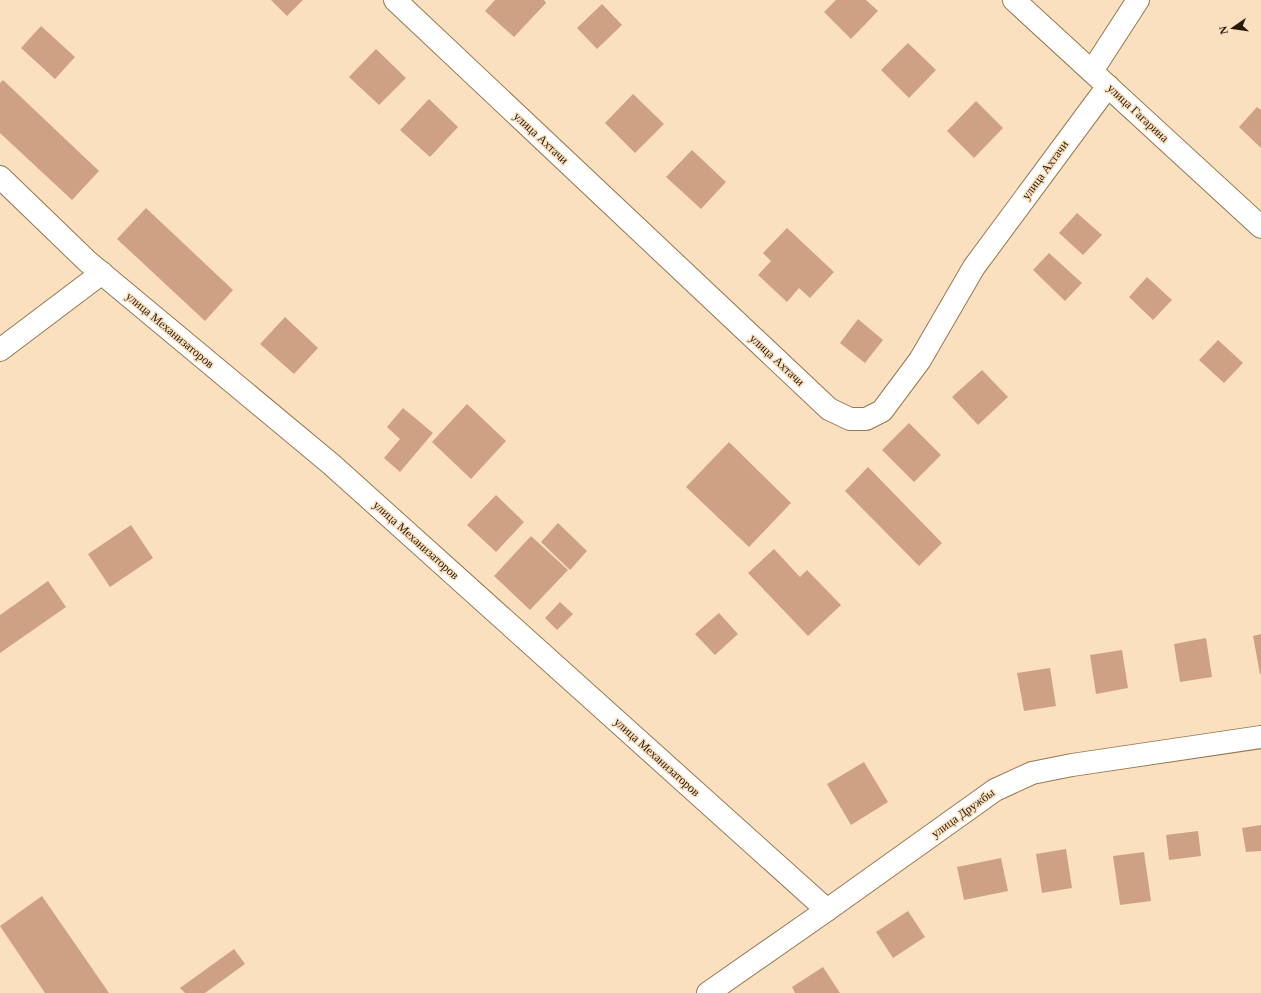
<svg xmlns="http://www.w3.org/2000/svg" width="1261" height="993" font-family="'Times New Roman',serif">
  <rect width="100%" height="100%" fill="#fbe0bf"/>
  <g fill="#cea185">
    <path d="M 271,0 L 303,0 L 287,16 Z"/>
    <path d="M 495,0 L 544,0 L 546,3 L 514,37 L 485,11 Z"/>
    <path d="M 836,0 L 866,0 L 878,11 L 851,39 L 824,12 Z"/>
    <path d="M 602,4 L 622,25 L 597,49 L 577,28 Z"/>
    <path d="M 41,26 L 75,57 L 55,79 L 21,48 Z"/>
    <path d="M 908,43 L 936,70 L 909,98 L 881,70 Z"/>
    <path d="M 376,49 L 406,78 L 379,105 L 349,77 Z"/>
    <path d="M 3,80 L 99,171 L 72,200 L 0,133 L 0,83 Z"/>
    <path d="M 633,94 L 664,124 L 635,153 L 605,123 Z"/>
    <path d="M 429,99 L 458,127 L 430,157 L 400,130 Z"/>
    <path d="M 976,101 L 1003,128 L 974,158 L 947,131 Z"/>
    <path d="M 1257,107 L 1261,110 L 1261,148 L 1239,127 Z"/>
    <path d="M 692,150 L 726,182 L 701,209 L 666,177 Z"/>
    <path d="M 146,208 L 233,290 L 205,321 L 117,239 Z"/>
    <path d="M 1077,213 L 1102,235 L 1083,255 L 1059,233 Z"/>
    <path d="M 787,228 L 834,272 L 810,298 L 799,288 L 787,302 L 758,275 L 771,261 L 763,253 Z"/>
    <path d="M 1049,253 L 1082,283 L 1065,301 L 1033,270 Z"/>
    <path d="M 1147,277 L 1172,300 L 1153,320 L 1129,297 Z"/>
    <path d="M 285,317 L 318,348 L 294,374 L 260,344 Z"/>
    <path d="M 858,319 L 883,340 L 865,363 L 840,343 Z"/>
    <path d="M 1218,340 L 1243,363 L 1224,383 L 1199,360 Z"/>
    <path d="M 982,370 L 1008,397 L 978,425 L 952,397 Z"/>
    <path d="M 467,404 L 506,441 L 471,479 L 432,442 Z"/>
    <path d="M 403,408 L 433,433 L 400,472 L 384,458 L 400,439 L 387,427 Z"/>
    <path d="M 909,423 L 941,455 L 914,482 L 882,450 Z"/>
    <path d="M 729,442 L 791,503 L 749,547 L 686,487 Z"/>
    <path d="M 868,467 L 942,543 L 919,566 L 845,491 Z"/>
    <path d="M 496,495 L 524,522 L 496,552 L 467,525 Z"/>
    <path d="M 558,523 L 587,551 L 570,570 L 541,542 Z"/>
    <path d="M 131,525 L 153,558 L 110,587 L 88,554 Z"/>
    <path d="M 531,536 L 568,570 L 530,610 L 494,576 Z"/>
    <path d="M 774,549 L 800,577 L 807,570 L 841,605 L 808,636 L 748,573 Z"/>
    <path d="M 48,581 L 66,607 L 0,653 L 0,615 Z"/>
    <path d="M 560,602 L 573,614 L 557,630 L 545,618 Z"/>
    <path d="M 719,613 L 738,634 L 715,655 L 695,634 Z"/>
    <path d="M 1261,634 L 1261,674 L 1260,674 L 1253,636 Z"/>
    <path d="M 1206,638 L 1212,677 L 1180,682 L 1174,644 Z"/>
    <path d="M 1122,650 L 1128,688 L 1096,694 L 1090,655 Z"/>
    <path d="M 1050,668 L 1056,706 L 1024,711 L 1017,673 Z"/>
    <path d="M 864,762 L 888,802 L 851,825 L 827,784 Z"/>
    <path d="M 1261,825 L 1261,851 L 1246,852 L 1242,828 Z"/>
    <path d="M 1198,831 L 1201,856 L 1169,860 L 1166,835 Z"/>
    <path d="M 1066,849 L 1072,888 L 1042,893 L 1036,854 Z"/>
    <path d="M 1144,852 L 1151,901 L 1120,905 L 1113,856 Z"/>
    <path d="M 1001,858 L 1008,891 L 964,900 L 957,867 Z"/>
    <path d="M 42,896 L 109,993 L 45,993 L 0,926 Z"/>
    <path d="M 908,911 L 925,937 L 893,958 L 876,932 Z"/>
    <path d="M 234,949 L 245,964 L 205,993 L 185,993 L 180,988 Z"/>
    <path d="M 823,967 L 840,993 L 795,993 L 792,987 Z"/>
  </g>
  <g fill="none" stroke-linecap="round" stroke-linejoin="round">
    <g stroke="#967851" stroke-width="24">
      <g id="street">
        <path d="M 395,0 L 829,409 L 850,419 L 866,419 L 882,411 L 920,360 L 974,267 L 1108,86"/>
        <path d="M 1014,0 L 1261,227"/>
        <path d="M 1092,71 L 1138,0"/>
        <path d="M 0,177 L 87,261 L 331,464 L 827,910"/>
        <path d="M 0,350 L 102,273"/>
        <path d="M 708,993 L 827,910 L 995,790 L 1032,773 L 1072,765 L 1261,737"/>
      </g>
    </g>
    <use href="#street" stroke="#fff" stroke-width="22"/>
  </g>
  <g text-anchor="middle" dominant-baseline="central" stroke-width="3" stroke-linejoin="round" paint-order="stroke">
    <g font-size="12" fill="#271a0a" stroke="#fbe0bf">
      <text transform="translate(1138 113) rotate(43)">улица Гагарина</text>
      <text transform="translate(541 138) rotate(43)">улица Ахтачи</text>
      <text transform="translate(1045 170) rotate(-54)">улица Ахтачи</text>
      <text transform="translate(170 330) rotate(40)">улица Механизаторов</text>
      <text transform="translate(777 360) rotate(43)">улица Ахтачи</text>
      <text transform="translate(416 540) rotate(42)">улица Механизаторов</text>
      <text transform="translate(657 757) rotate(42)">улица Механизаторов</text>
      <text transform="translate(963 813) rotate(-36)">улица Дружбы</text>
    </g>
  </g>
  <g transform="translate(1233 28) rotate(257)" stroke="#fbe0bf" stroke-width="3" paint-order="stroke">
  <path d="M0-3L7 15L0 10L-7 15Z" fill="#271a0a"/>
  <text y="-6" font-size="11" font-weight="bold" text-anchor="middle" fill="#271a0a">N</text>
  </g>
</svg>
